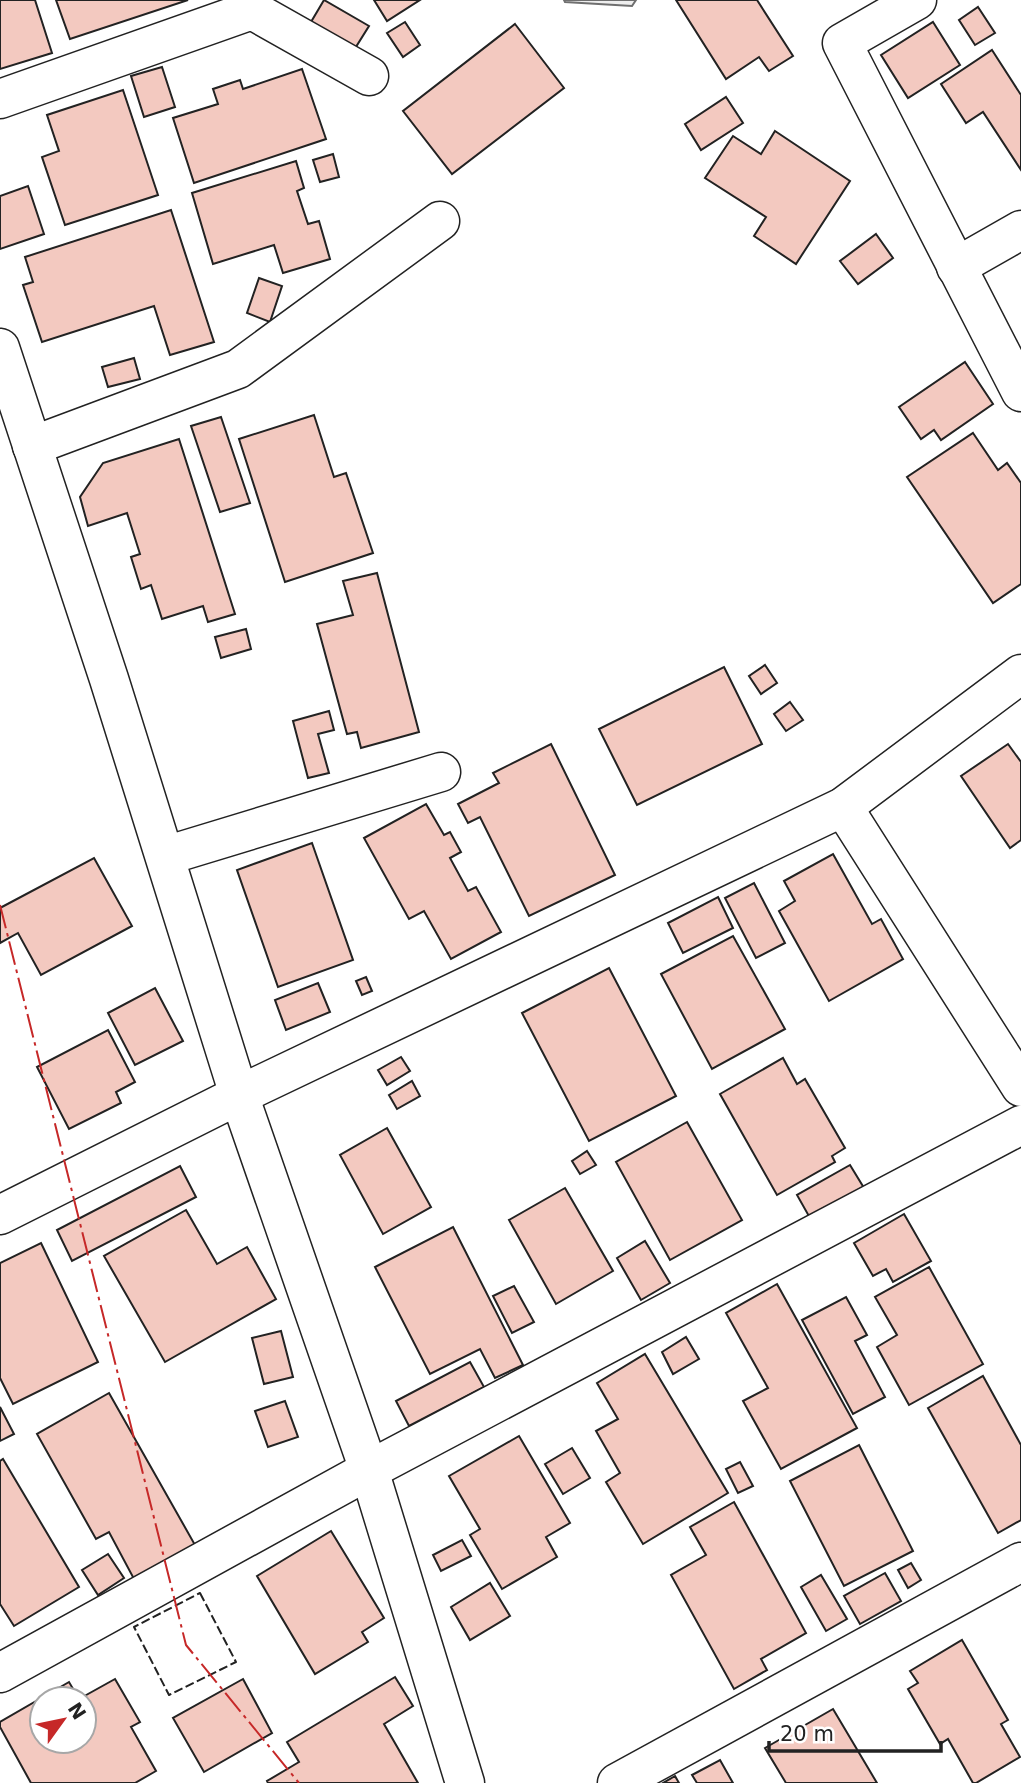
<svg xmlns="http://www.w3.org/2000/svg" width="1021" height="1783" font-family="'DejaVu Sans',sans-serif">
  <rect width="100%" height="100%" fill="#fff"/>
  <path fill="#eee" stroke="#6f6f6f" stroke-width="2" d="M 564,0 L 636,0 L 632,6 L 565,2 Z"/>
  <g fill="#f3c9c0" stroke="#222" stroke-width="2" fill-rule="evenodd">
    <path d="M 0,0 L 35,0 L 52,53 L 0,69 Z"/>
    <path d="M 56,0 L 188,0 L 70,39 Z"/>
    <path d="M 324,0 L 369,26 L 354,50 L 311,22 Z"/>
    <path d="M 374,0 L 420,0 L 387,21 Z"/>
    <path d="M 676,0 L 757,0 L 793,56 L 769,71 L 759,57 L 726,79 Z"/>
    <path d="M 978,7 L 995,33 L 975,45 L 959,20 Z"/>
    <path d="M 405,22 L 420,45 L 403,57 L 387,33 Z"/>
    <path d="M 933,22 L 960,65 L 908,98 L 881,55 Z"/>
    <path d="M 515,24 L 564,88 L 452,174 L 403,111 Z"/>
    <path d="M 992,50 L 1021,95 L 1021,170 L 983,112 L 966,123 L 941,84 Z"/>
    <path d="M 162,67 L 175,107 L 144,117 L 131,76 Z"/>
    <path d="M 302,69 L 326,139 L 194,183 L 173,118 L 218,104 L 213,89 L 240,80 L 243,89 Z"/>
    <path d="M 123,90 L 158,195 L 65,225 L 42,157 L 59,151 L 47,115 Z"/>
    <path d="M 726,97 L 743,123 L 701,150 L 685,124 Z"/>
    <path d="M 775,131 L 850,181 L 796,264 L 754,236 L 766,217 L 705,178 L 733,136 L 761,154 Z"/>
    <path d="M 333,154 L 339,177 L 320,182 L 313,160 Z"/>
    <path d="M 296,161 L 304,188 L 297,191 L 308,224 L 319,221 L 330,259 L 283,273 L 274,245 L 213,264 L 192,193 Z"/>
    <path d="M 28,186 L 44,234 L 0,249 L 0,196 Z"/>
    <path d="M 171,210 L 214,342 L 170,355 L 154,306 L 42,342 L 23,285 L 33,282 L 25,257 Z"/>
    <path d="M 876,234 L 893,258 L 858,284 L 840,261 Z"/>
    <path d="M 259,278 L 282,286 L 270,322 L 247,313 Z"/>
    <path d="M 134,358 L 140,379 L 108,387 L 102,367 Z"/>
    <path d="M 965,362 L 993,404 L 941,440 L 934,430 L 921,439 L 899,407 Z"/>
    <path d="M 314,415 L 334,477 L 346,473 L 373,553 L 285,582 L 239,439 Z"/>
    <path d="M 221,417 L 250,503 L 220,512 L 191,426 Z"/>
    <path d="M 973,433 L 998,470 L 1007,463 L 1021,483 L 1021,584 L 993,603 L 907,477 Z"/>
    <path d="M 179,439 L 235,614 L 208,622 L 203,606 L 162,619 L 151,585 L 141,589 L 131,557 L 140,554 L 127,513 L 88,526 L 80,497 L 103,463 Z"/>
    <path d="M 377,573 L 419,732 L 361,748 L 357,732 L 347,734 L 317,624 L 353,615 L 343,581 Z"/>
    <path d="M 246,629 L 251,649 L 221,658 L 215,637 Z"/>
    <path d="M 765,665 L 777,683 L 761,694 L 749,676 Z"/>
    <path d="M 724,667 L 762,744 L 637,805 L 599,729 Z"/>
    <path d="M 790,702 L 803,720 L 786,731 L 774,714 Z"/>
    <path d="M 329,711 L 334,730 L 318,734 L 329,773 L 308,778 L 293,721 Z"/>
    <path d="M 551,744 L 615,875 L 529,916 L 480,817 L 468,823 L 458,804 L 499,783 L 493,773 Z"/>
    <path d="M 1008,744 L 1021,762 L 1021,840 L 1010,848 L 961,776 Z"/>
    <path d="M 426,804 L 444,835 L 450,832 L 461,852 L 450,858 L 468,891 L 476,887 L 501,932 L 451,959 L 424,911 L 409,919 L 364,838 Z"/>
    <path d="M 312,843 L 353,960 L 278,987 L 237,870 Z"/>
    <path d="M 833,854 L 872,924 L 881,919 L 903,959 L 829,1001 L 779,911 L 795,901 L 784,881 Z"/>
    <path d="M 94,858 L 132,926 L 41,975 L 18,933 L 0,943 L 0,908 Z"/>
    <path d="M 754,883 L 785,943 L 756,958 L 725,898 Z"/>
    <path d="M 718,897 L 733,928 L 683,953 L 668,923 Z"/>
    <path d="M 733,936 L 785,1029 L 712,1069 L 661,974 Z"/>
    <path d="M 609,968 L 676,1096 L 589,1141 L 522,1013 Z"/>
    <path d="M 366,977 L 372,991 L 362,995 L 356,981 Z"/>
    <path d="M 318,983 L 330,1012 L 286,1030 L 275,1000 Z"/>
    <path d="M 155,988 L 183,1041 L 135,1065 L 108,1013 Z"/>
    <path d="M 108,1030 L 135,1082 L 116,1092 L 121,1103 L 69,1129 L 37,1067 Z"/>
    <path d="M 401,1057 L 410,1071 L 387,1085 L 378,1070 Z"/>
    <path d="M 783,1058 L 797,1084 L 805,1079 L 845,1148 L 832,1156 L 835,1162 L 777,1195 L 720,1094 Z"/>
    <path d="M 412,1081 L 420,1096 L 397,1109 L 389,1095 Z"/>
    <path d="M 687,1122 L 742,1220 L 670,1260 L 616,1162 Z"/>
    <path d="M 387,1128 L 431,1207 L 383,1234 L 340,1155 Z"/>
    <path d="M 587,1151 L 596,1165 L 580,1174 L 572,1161 Z"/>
    <path d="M 850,1165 L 864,1188 L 810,1218 L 797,1195 Z"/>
    <path d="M 180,1166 L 196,1197 L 72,1261 L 57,1230 Z"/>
    <path d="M 565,1188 L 613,1271 L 556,1304 L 509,1220 Z"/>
    <path d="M 186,1210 L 217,1264 L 247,1247 L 276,1299 L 165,1362 L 104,1256 Z"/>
    <path d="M 904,1214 L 931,1261 L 893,1282 L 886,1269 L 873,1276 L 854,1243 Z"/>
    <path d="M 453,1227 L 523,1365 L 495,1378 L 480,1349 L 430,1374 L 375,1267 Z"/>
    <path d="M 645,1241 L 670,1283 L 641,1300 L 617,1258 Z"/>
    <path d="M 41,1243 L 98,1362 L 13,1404 L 0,1378 L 0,1263 Z"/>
    <path d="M 929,1267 L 983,1364 L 909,1405 L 877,1347 L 897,1335 L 875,1297 Z"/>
    <path d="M 777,1284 L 857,1428 L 781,1469 L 743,1401 L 768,1388 L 726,1313 Z"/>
    <path d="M 514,1286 L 534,1322 L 512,1333 L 493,1296 Z"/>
    <path d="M 846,1297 L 867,1335 L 855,1341 L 885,1397 L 853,1414 L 802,1320 Z"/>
    <path d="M 281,1331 L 293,1377 L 264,1384 L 252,1338 Z"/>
    <path d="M 686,1337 L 699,1359 L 673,1374 L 662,1352 Z"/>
    <path d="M 645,1354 L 728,1493 L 643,1544 L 606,1482 L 620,1473 L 596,1431 L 618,1419 L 597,1383 Z"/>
    <path d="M 470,1362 L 484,1387 L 409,1426 L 396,1401 Z"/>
    <path d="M 983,1376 L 1021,1445 L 1021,1520 L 998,1533 L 928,1408 Z"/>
    <path d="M 109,1393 L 195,1545 L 134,1579 L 109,1532 L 96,1539 L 37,1434 Z"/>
    <path d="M 285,1401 L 298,1437 L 268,1447 L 255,1411 Z"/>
    <path d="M 0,1407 L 14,1434 L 0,1441 Z"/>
    <path d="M 519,1436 L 570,1523 L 546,1537 L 557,1557 L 502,1589 L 470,1535 L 480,1529 L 449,1476 Z"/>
    <path d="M 859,1445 L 913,1551 L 844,1586 L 790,1481 Z"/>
    <path d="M 572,1448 L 590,1478 L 563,1494 L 545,1464 Z"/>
    <path d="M 3,1459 L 79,1587 L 14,1626 L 0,1604 L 0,1461 Z"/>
    <path d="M 740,1462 L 753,1486 L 738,1493 L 726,1469 Z"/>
    <path d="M 734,1502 L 806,1633 L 761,1659 L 767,1670 L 734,1689 L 671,1575 L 706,1555 L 690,1527 Z"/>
    <path d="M 331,1531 L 384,1618 L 362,1632 L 368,1642 L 315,1674 L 257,1576 Z"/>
    <path d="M 462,1540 L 471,1556 L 441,1571 L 433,1555 Z"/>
    <path d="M 108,1554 L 124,1578 L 98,1595 L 82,1570 Z"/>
    <path d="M 911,1563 L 921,1580 L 908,1588 L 898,1570 Z"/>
    <path d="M 885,1573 L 901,1601 L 860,1624 L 844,1596 Z"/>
    <path d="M 821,1575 L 847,1619 L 826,1631 L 801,1587 Z"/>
    <path d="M 490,1583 L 510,1616 L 470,1640 L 451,1607 Z"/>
    <path d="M 962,1640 L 1008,1720 L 1001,1724 L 1020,1757 L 976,1783 L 973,1783 L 948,1739 L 940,1744 L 908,1689 L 918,1683 L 910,1671 Z"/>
    <path d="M 395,1677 L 413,1706 L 384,1724 L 418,1783 L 268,1783 L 267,1781 L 299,1762 L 287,1742 Z"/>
    <path d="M 115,1679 L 140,1722 L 131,1727 L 156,1771 L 135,1783 L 31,1783 L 0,1727 L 0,1722 L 69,1682 L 79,1699 ZM 42,1699 L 84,1699 L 84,1741 L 42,1741 Z"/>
    <path d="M 243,1679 L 272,1733 L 204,1772 L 173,1718 Z"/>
    <path d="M 833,1709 L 877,1783 L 786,1783 L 765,1748 Z"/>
    <path d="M 720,1760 L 733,1783 L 697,1783 L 692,1775 Z"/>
    <path d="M 675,1776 L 679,1783 L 663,1783 Z"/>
  </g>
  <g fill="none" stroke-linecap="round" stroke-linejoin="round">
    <g stroke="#222" stroke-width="41">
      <g id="minor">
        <path d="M 917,0 L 842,43 L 1021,392"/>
        <path d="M 0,99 L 252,10 L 369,76"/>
        <path d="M 956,267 L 1021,230"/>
        <path d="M 0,348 L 109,679 L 239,1095 L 369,1470 L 465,1783"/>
        <path d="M 32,446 L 238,369 L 440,221"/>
        <path d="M 843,807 L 1021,1087"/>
        <path d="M 165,856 L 441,772"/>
        <path d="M 0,1215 L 239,1095 L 843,807 L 1021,674"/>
        <path d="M 0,1673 L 369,1470 L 1021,1125"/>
        <path d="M 617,1783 L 1021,1562"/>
      </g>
    </g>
    <use href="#minor" stroke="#fff" stroke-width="38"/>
    <path stroke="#222" stroke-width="2" stroke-dasharray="9 3.5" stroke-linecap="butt" d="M 200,1593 L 236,1662 L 169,1695 L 134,1627 Z"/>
    <path stroke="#c62828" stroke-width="2" stroke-dasharray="24 5 3.5 5" stroke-linecap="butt" d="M 0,905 L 186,1645 L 299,1783"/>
  </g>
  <g transform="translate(63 1720) rotate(57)"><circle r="33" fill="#ffffff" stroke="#a7a7a7" stroke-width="2"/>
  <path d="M0-5L12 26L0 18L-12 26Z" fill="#c62828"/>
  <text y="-10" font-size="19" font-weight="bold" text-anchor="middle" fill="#222222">N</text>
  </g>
  <path d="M769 1741v10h172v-10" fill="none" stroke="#222222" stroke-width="3.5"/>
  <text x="780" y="1741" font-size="21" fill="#222222" stroke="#ffffff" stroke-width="5" paint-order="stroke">20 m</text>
</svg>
